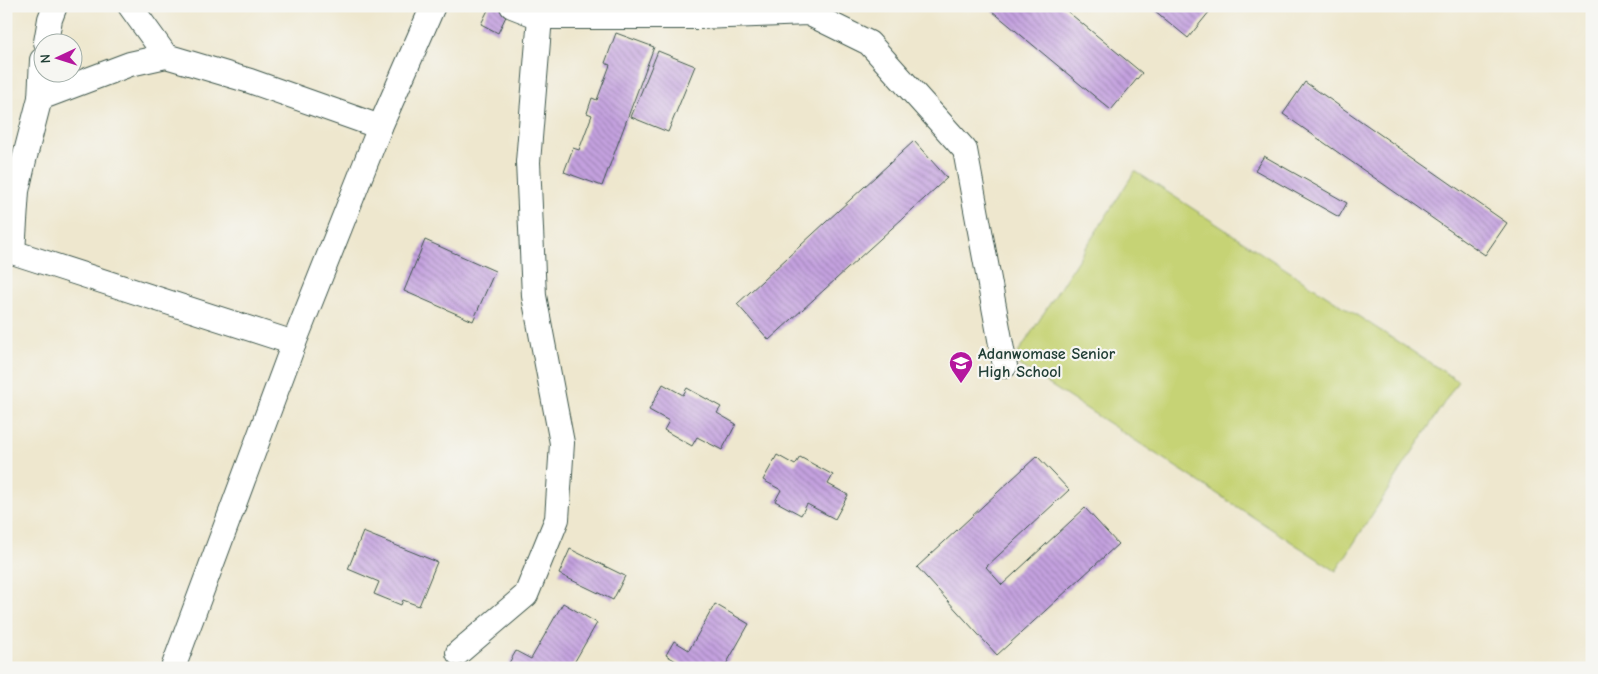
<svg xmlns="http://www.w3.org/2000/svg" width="1598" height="674" font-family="'Comic Neue',sans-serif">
  <defs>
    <pattern id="building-back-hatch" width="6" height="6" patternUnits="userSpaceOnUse" patternTransform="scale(1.25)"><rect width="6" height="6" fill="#c4a1df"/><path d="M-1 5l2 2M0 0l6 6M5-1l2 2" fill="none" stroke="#9f84b6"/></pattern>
  </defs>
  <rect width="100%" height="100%" fill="#f6f6f2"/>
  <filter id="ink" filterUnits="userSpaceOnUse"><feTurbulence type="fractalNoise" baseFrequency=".02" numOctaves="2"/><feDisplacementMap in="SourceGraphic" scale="10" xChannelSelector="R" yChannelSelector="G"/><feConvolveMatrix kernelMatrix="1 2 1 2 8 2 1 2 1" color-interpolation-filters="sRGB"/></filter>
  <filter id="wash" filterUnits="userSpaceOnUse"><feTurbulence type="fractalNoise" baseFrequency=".0096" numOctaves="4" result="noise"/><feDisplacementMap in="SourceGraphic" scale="20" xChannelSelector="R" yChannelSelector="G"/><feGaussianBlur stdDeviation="1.12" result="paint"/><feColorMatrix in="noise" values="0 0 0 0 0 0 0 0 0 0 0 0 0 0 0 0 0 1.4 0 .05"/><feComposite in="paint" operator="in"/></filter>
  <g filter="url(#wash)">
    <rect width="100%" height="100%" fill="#eee7ce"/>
    <path fill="#c6d374" stroke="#728854" d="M 1135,171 L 1458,381 L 1336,571 L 1013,361 Z"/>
    <g id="blocks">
      <g fill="url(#building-back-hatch)">
        <path d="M 490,6 L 511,6 L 498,33 L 481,24 Z"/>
        <path d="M 986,6 L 1061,6 L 1142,73 L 1111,110 Z"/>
        <path d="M 1149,6 L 1214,6 L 1188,38 Z"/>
        <path d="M 616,33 L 654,47 L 602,186 L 564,172 L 573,148 L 579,150 L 592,115 L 587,113 L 592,98 L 597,100 L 610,65 L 605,63 Z"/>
        <path d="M 658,51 L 695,66 L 668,132 L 631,117 Z"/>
        <path d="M 1305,82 L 1507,223 L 1485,255 L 1283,114 Z"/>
        <path d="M 914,141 L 947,178 L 769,340 L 737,304 Z"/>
        <path d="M 1264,156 L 1347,203 L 1339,217 L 1255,170 Z"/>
        <path d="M 425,240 L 495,271 L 473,321 L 404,291 Z"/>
        <path d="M 663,384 L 683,395 L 687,388 L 721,407 L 717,413 L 736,424 L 722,450 L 697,437 L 692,446 L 664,430 L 669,421 L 649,410 Z"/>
        <path d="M 777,455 L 795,465 L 800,457 L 833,475 L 828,484 L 848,495 L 835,519 L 807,504 L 801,515 L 775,501 L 781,490 L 763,480 Z"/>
        <path d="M 1037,456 L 1069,490 L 986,567 L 1002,585 L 1085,508 L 1118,544 L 997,655 L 917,567 Z"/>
        <path d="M 363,532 L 437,562 L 419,606 L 403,600 L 401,605 L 374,594 L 379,582 L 348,569 Z"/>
        <path d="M 570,549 L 625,576 L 613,600 L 559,574 Z"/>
        <path d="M 563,603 L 597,623 L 571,668 L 506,668 L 516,651 L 531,659 Z"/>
        <path d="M 715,604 L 749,624 L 724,668 L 679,668 L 681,664 L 666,655 L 674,641 L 689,650 Z"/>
      </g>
    </g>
  </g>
  <g filter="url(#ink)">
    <use href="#blocks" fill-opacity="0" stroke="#3e564b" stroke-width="1"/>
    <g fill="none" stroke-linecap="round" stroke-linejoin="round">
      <g stroke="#3e564b" stroke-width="26">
        <g id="minor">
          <path d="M 130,6 L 166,56"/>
          <path d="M 512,6 L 540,17 L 700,17 L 808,13 L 869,43 L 965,150 L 1005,366"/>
          <path d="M 46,42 L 50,19 L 55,6"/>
          <path d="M 40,98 L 130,64 L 166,56 L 250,81 L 380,127"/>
          <path d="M 6,250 L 294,343"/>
          <path d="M 13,252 L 17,191 L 24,160 L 40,98 L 42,60"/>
          <path d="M 458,653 L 526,595 L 557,519 L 562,443 L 534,296 L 528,162 L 540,17"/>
          <path d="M 173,668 L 294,343 L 380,127 L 433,6"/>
        </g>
      </g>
      <use href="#minor" stroke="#fff" stroke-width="24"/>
    </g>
  </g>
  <defs>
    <g id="school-pin" transform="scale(1.25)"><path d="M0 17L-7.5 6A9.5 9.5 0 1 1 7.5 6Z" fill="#b5179e" stroke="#f6f6f2"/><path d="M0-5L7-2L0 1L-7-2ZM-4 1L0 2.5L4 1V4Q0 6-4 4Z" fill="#fff"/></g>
  </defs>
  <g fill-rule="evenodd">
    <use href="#school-pin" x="961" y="363"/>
  </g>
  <g text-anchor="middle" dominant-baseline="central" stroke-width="4.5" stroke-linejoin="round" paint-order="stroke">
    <g font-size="16" font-weight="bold" fill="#1f3d34" stroke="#f6f6f2" text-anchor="start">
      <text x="978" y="354">Adanwomase Senior<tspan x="978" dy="18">High School</tspan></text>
    </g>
  </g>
  <rect width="1598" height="674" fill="none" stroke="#f6f6f2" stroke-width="25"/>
  <g transform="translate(58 58) rotate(266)"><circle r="24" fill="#f6f6f2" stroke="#a0aca6"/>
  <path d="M0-4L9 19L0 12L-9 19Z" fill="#b5179e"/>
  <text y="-8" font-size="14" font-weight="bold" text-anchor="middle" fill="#1f3d34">N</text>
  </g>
</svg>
